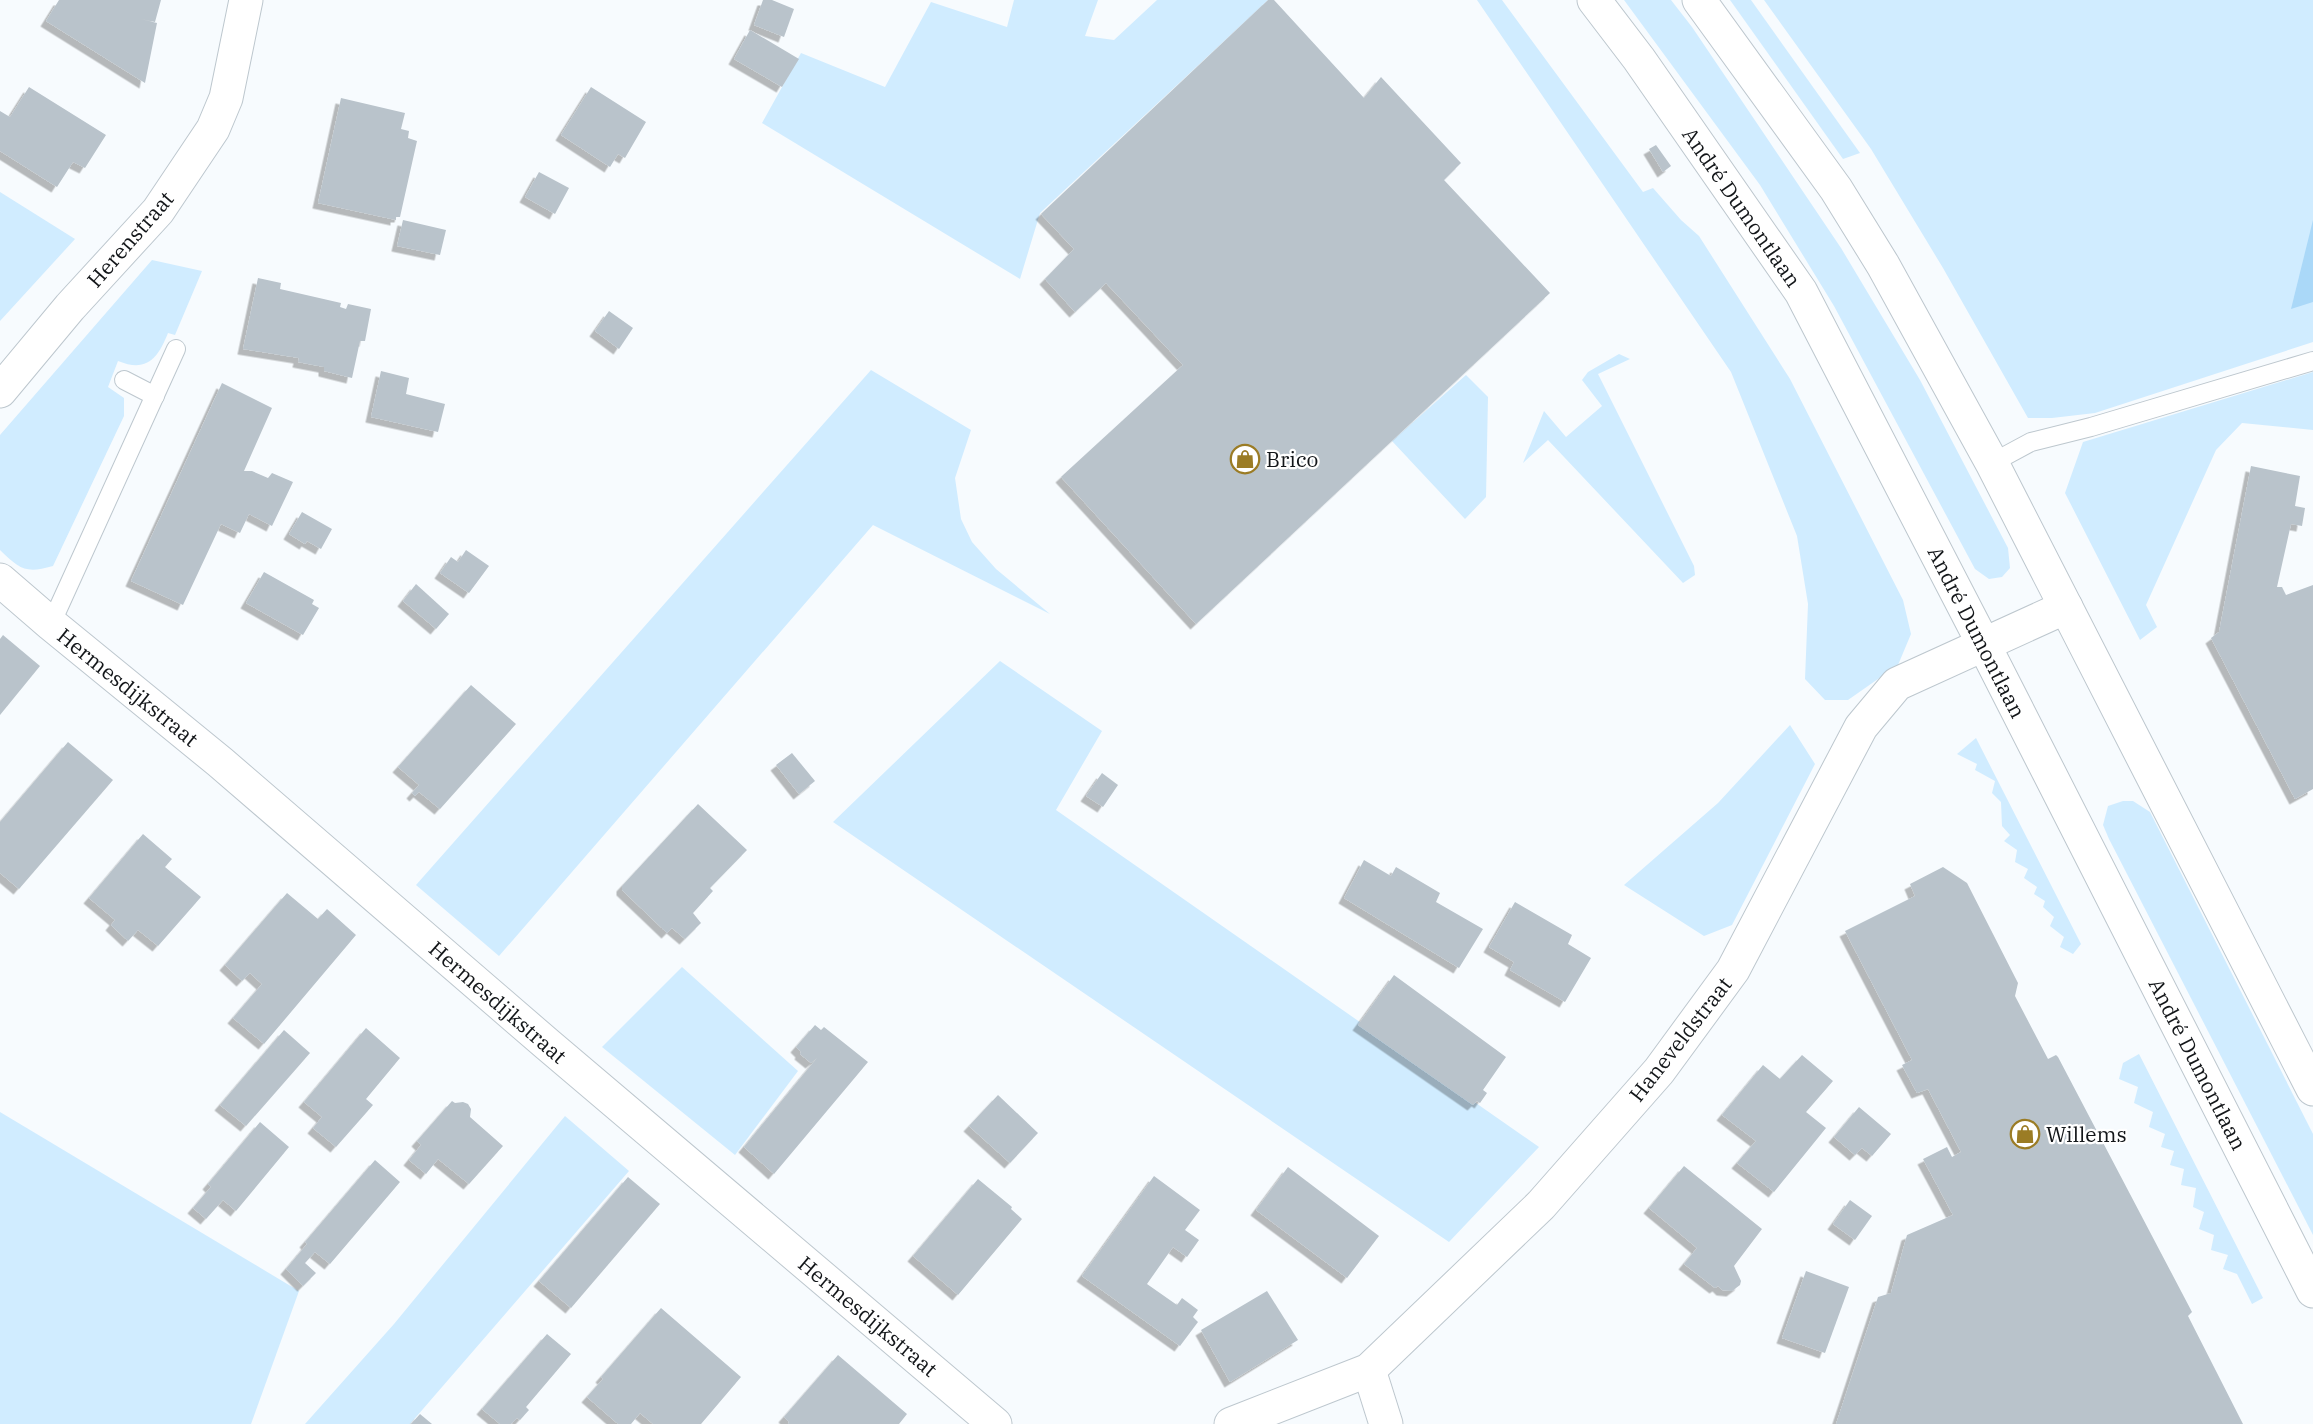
<svg xmlns="http://www.w3.org/2000/svg" width="2313" height="1424" font-family="'IBM Plex Serif',serif">
  <defs>
    <filter id="shadow"><feDropShadow dx="-5.5" dy="5.5" stdDeviation="0" flood-color="#0004"/></filter>
  </defs>
  <rect width="100%" height="100%" fill="#f7fbfe"/>
  <g fill="#d0ecff">
    <path d="M 1014,0 L 1098,0 L 1085,36 L 1114,40 L 1157,0 L 1268,0 L 1040,213 L 1020,279 L 762,123 L 801,53 L 885,87 L 931,2 L 1007,27 Z"/>
    <path d="M 1477,0 L 1502,0 L 1643,192 L 1653,188 L 1681,220 L 1699,236 L 1790,379 L 1903,600 L 1911,634 L 1898,665 L 1848,700 L 1825,700 L 1805,679 L 1808,604 L 1797,536 L 1731,372 Z"/>
    <path d="M 1624,0 L 1671,0 L 1692,27 L 1841,248 L 1920,380 L 2008,548 L 2010,568 L 2002,577 L 1989,579 L 1975,569 L 1834,306 L 1760,185 Z"/>
    <path d="M 1730,0 L 1751,0 L 1860,153 L 1843,159 Z"/>
    <path d="M 1764,0 L 2313,0 L 2313,342 L 2095,413 L 2052,418 L 2028,418 L 1943,268 L 1871,149 Z"/>
    <path d="M 0,192 L 75,239 L 0,321 Z"/>
    <path d="M 152,260 L 202,271 L 175,335 L 168,333 C 158,358 147,373 118,361 L 108,387 L 124,398 L 124,416 L 53,566 C 25,574 20,569 0,550 L 0,435 Z"/>
    <path d="M 1619,354 L 1630,359 L 1598,374 L 1694,566 L 1695,575 L 1683,583 L 1548,440 L 1523,463 L 1544,411 L 1566,437 L 1602,406 L 1582,380 L 1588,372 Z"/>
    <path d="M 871,370 L 971,430 L 955,478 L 961,519 L 972,542 L 996,569 L 1050,614 L 873,525 L 499,956 L 416,885 Z"/>
    <path d="M 2313,372 L 2313,430 L 2242,423 L 2216,450 L 2146,605 L 2157,627 L 2140,640 L 2065,493 L 2083,442 Z"/>
    <path d="M 1466,375 L 1488,397 L 1486,497 L 1465,519 L 1392,441 Z"/>
    <path d="M 1000,661 L 1102,731 L 1056,810 L 1539,1147 L 1449,1242 L 833,822 Z"/>
    <path d="M 1790,725 L 1815,764 L 1732,925 L 1704,936 L 1624,885 L 1718,803 Z"/>
    <path d="M 1976,738 L 2081,944 L 2073,954 L 2060,947 L 2064,937 L 2050,926 L 2054,917 L 2043,907 L 2045,901 L 2034,894 L 2037,887 L 2024,878 L 2028,869 L 2015,862 L 2017,850 L 2004,841 L 2010,835 L 2002,826 L 2001,802 L 1992,793 L 1995,781 L 1975,770 L 1977,764 L 1957,754 Z"/>
    <path d="M 2123,801 L 2133,801 L 2150,812 L 2313,1134 L 2313,1235 L 2109,839 L 2103,825 L 2108,806 Z"/>
    <path d="M 682,967 L 798,1071 L 735,1155 L 602,1047 Z"/>
    <path d="M 2139,1054 L 2263,1298 L 2252,1304 L 2237,1274 L 2223,1269 L 2228,1255 L 2211,1250 L 2214,1235 L 2199,1229 L 2204,1212 L 2193,1207 L 2196,1188 L 2181,1185 L 2184,1169 L 2170,1165 L 2174,1151 L 2161,1147 L 2165,1134 L 2149,1127 L 2153,1112 L 2134,1103 L 2138,1087 L 2119,1079 L 2123,1063 Z"/>
    <path d="M 0,1112 L 299,1291 L 251,1424 L 0,1424 Z"/>
    <path d="M 565,1116 L 629,1171 L 410,1424 L 305,1424 L 394,1324 Z"/>
  </g>
  <path fill="#aad8f8" d="M 2313,220 L 2313,302 L 2291,309 Z"/>
  <g fill="#b9c3cb" filter="url(#shadow)">
    <path d="M 59,0 L 161,0 L 155,22 L 141,19 L 157,23 L 145,83 L 46,21 Z"/>
    <path d="M 763,0 L 772,0 L 794,9 L 784,37 L 754,25 Z"/>
    <path d="M 1268,0 L 1274,0 L 1364,98 L 1381,77 L 1461,163 L 1444,180 L 1550,293 L 1196,624 L 1061,477 L 1183,365 L 1106,283 L 1075,312 L 1045,279 L 1074,249 L 1041,214 Z"/>
    <path d="M 750,30 L 799,59 L 782,87 L 734,59 Z"/>
    <path d="M 29,87 L 106,135 L 85,168 L 73,162 L 57,187 L 0,151 L 0,111 L 10,117 Z"/>
    <path d="M 591,87 L 646,122 L 625,158 L 618,154 L 610,167 L 561,135 Z"/>
    <path d="M 341,98 L 405,113 L 401,129 L 409,131 L 408,138 L 417,141 L 400,217 L 396,217 L 396,220 L 318,203 Z"/>
    <path d="M 1656,145 L 1671,166 L 1663,172 L 1649,149 Z"/>
    <path d="M 539,172 L 569,188 L 555,214 L 525,197 Z"/>
    <path d="M 403,220 L 446,230 L 440,255 L 397,246 Z"/>
    <path d="M 258,278 L 281,283 L 280,289 L 341,303 L 340,307 L 346,309 L 348,304 L 371,309 L 365,341 L 360,341 L 352,378 L 324,371 L 324,367 L 298,362 L 299,358 L 243,349 Z"/>
    <path d="M 609,311 L 633,328 L 619,349 L 595,331 Z"/>
    <path d="M 381,371 L 409,378 L 406,394 L 445,404 L 438,432 L 371,417 Z"/>
    <path d="M 222,383 L 272,408 L 244,471 L 252,471 L 268,478 L 272,473 L 293,482 L 272,526 L 249,514 L 240,533 L 221,524 L 183,605 L 131,581 Z"/>
    <path d="M 2251,466 L 2300,476 L 2295,506 L 2305,508 L 2302,526 L 2291,524 L 2277,587 L 2282,587 L 2286,595 L 2313,585 L 2313,789 L 2295,799 L 2211,638 L 2219,632 Z"/>
    <path d="M 302,512 L 332,529 L 321,549 L 307,541 L 305,544 L 289,534 Z"/>
    <path d="M 466,550 L 489,566 L 469,593 L 440,573 L 451,557 L 458,562 Z"/>
    <path d="M 264,572 L 314,600 L 312,604 L 319,608 L 303,635 L 246,603 Z"/>
    <path d="M 416,584 L 449,614 L 436,629 L 403,601 Z"/>
    <path d="M 3,635 L 40,666 L 0,715 L 0,639 Z"/>
    <path d="M 471,685 L 516,724 L 440,809 L 419,792 L 415,796 L 412,793 L 419,785 L 398,767 Z"/>
    <path d="M 68,742 L 113,780 L 19,889 L 0,873 L 0,822 Z"/>
    <path d="M 792,753 L 815,781 L 799,794 L 776,765 Z"/>
    <path d="M 1102,773 L 1118,785 L 1103,807 L 1086,796 Z"/>
    <path d="M 698,804 L 747,850 L 710,888 L 713,891 L 693,913 L 701,923 L 685,939 L 672,928 L 667,933 L 622,890 L 622,886 Z"/>
    <path d="M 143,834 L 172,859 L 165,867 L 201,897 L 158,946 L 138,930 L 128,941 L 111,925 L 115,920 L 89,898 Z"/>
    <path d="M 1364,860 L 1391,876 L 1396,867 L 1440,893 L 1436,902 L 1483,929 L 1459,968 L 1344,898 Z"/>
    <path d="M 1943,867 L 1967,883 L 2018,983 L 2015,996 L 2048,1059 L 2056,1055 L 2058,1057 L 2192,1312 L 2188,1316 L 2243,1424 L 1836,1424 L 1878,1297 L 1891,1293 L 1907,1235 L 1953,1215 L 1923,1159 L 1947,1147 L 1952,1157 L 1961,1152 L 1928,1089 L 1917,1093 L 1902,1065 L 1912,1060 L 1845,931 L 1915,896 L 1910,884 Z"/>
    <path d="M 287,893 L 318,919 L 327,909 L 356,935 L 264,1044 L 233,1018 L 262,984 L 250,973 L 242,981 L 225,965 Z"/>
    <path d="M 1515,902 L 1572,935 L 1568,944 L 1591,958 L 1565,1002 L 1510,970 L 1514,962 L 1489,947 Z"/>
    <path d="M 1394,975 L 1506,1057 L 1483,1090 L 1487,1093 L 1480,1103 L 1477,1101 L 1473,1105 L 1358,1025 Z"/>
    <path d="M 815,1025 L 821,1030 L 824,1027 L 868,1062 L 774,1174 L 744,1147 L 817,1058 L 811,1063 L 800,1054 L 801,1052 L 796,1047 Z"/>
    <path d="M 366,1028 L 400,1058 L 366,1099 L 373,1105 L 336,1147 L 313,1128 L 322,1117 L 304,1102 Z"/>
    <path d="M 284,1030 L 310,1053 L 246,1126 L 220,1105 Z"/>
    <path d="M 1802,1055 L 1833,1081 L 1806,1112 L 1826,1128 L 1774,1192 L 1737,1163 L 1756,1141 L 1722,1115 L 1763,1065 L 1780,1079 Z"/>
    <path d="M 998,1095 L 1038,1133 L 1010,1163 L 969,1126 Z"/>
    <path d="M 452,1101 L 455,1103 L 463,1102 L 468,1104 L 471,1109 L 470,1117 L 503,1146 L 469,1184 L 438,1159 L 426,1174 L 409,1160 L 421,1145 L 417,1141 Z"/>
    <path d="M 1859,1107 L 1891,1134 L 1872,1156 L 1862,1148 L 1855,1155 L 1834,1137 Z"/>
    <path d="M 260,1122 L 289,1147 L 236,1211 L 223,1200 L 206,1219 L 193,1208 L 211,1187 L 208,1184 Z"/>
    <path d="M 375,1160 L 400,1182 L 330,1264 L 315,1252 L 305,1263 L 316,1273 L 303,1286 L 286,1269 L 307,1244 L 305,1242 Z"/>
    <path d="M 1684,1166 L 1762,1229 L 1734,1266 L 1741,1281 L 1740,1285 L 1732,1291 L 1722,1290 L 1718,1286 L 1715,1288 L 1684,1264 L 1697,1248 L 1649,1208 Z"/>
    <path d="M 1288,1167 L 1379,1236 L 1347,1278 L 1256,1210 Z"/>
    <path d="M 1154,1176 L 1200,1210 L 1185,1230 L 1199,1240 L 1187,1257 L 1173,1247 L 1147,1284 L 1177,1305 L 1182,1298 L 1198,1310 L 1193,1317 L 1198,1322 L 1180,1346 L 1082,1276 Z"/>
    <path d="M 628,1177 L 660,1204 L 571,1308 L 539,1281 Z"/>
    <path d="M 978,1179 L 1012,1207 L 1011,1209 L 1022,1219 L 958,1295 L 913,1256 Z"/>
    <path d="M 1850,1200 L 1872,1216 L 1855,1240 L 1833,1224 Z"/>
    <path d="M 1806,1271 L 1849,1287 L 1825,1353 L 1782,1338 Z"/>
    <path d="M 1267,1291 L 1298,1340 L 1230,1382 L 1201,1330 Z"/>
    <path d="M 661,1308 L 741,1377 L 701,1424 L 653,1424 L 640,1413 L 631,1424 L 618,1424 L 587,1397 L 603,1379 L 601,1377 Z"/>
    <path d="M 547,1334 L 571,1354 L 526,1407 L 529,1410 L 520,1420 L 517,1418 L 511,1424 L 500,1424 L 482,1409 Z"/>
    <path d="M 838,1355 L 907,1414 L 899,1424 L 788,1424 L 789,1422 L 784,1417 Z"/>
    <path d="M 420,1414 L 432,1424 L 411,1424 Z"/>
  </g>
  <g fill="none" stroke-linecap="round" stroke-linejoin="round">
    <g stroke="#bdc7ce" stroke-width="20">
      <g id="service">
        <path d="M 124,380 L 155,396"/>
        <path d="M 1992,463 L 2031,442 L 2091,427 L 2313,361"/>
        <path d="M 51,624 L 176,349"/>
      </g>
    </g>
    <g stroke="#bdc7ce" stroke-width="35">
      <g id="minor">
        <path d="M 0,391 L 70,307 L 158,211 L 213,129 L 226,98 L 246,0"/>
        <path d="M 0,580 L 51,624 L 220,762 L 547,1044 L 995,1424"/>
        <path d="M 1369,1370 L 1386,1424"/>
        <path d="M 1231,1424 L 1369,1370 L 1541,1205 L 1659,1071 L 1733,970 L 1861,727 L 1897,684 L 2066,607"/>
      </g>
    </g>
    <g stroke="#bdc7ce" stroke-width="35">
      <g id="secondary">
        <path d="M 1594,0 L 1639,59 L 1801,292 L 1984,645 L 2313,1291"/>
        <path d="M 1699,0 L 1836,189 L 1883,265 L 1992,463 L 2313,1089"/>
      </g>
    </g>
    <use href="#service" stroke="#fff" stroke-width="18"/>
    <use href="#minor" stroke="#fff" stroke-width="33"/>
    <use href="#secondary" stroke="#fff" stroke-width="33"/>
  </g>
  <defs>
    <g id="shop-ring" transform="scale(1.5)"><circle r="9.5" fill="#fff" stroke="#9b7c25" stroke-width="1.5"/><path d="M-5-2.5h2.3a2.7 3.5 0 0 1 5.4 0H5L5.5 6h-11ZM-1.5-2.5h3a1.5 2.3 0 0 0-3 0Z" fill="#9b7c25"/></g>
  </defs>
  <g fill-rule="evenodd">
    <use href="#shop-ring" x="1245" y="459"/>
    <use href="#shop-ring" x="2025" y="1134"/>
  </g>
  <g text-anchor="middle" dominant-baseline="central" stroke-width="4.5" stroke-linejoin="round" paint-order="stroke">
    <g font-size="21" fill="#131619" stroke="#fff">
      <text transform="translate(1742 207) rotate(55)">André Dumontlaan</text>
      <text transform="translate(130 239) rotate(-49)">Herenstraat</text>
      <text transform="translate(1977 632) rotate(63)">André Dumontlaan</text>
      <text transform="translate(128 687) rotate(39)">Hermesdijkstraat</text>
      <text transform="translate(498 1002) rotate(41)">Hermesdijkstraat</text>
      <text transform="translate(1680 1039) rotate(-52)">Haneveldstraat</text>
      <text transform="translate(2198 1064) rotate(63)">André Dumontlaan</text>
      <text transform="translate(868 1316) rotate(40)">Hermesdijkstraat</text>
    </g>
    <g font-size="21" fill="#131619" stroke="#fff" text-anchor="start">
      <text x="1266" y="459">Brico</text>
      <text x="2046" y="1134">Willems</text>
    </g>
  </g>
</svg>
